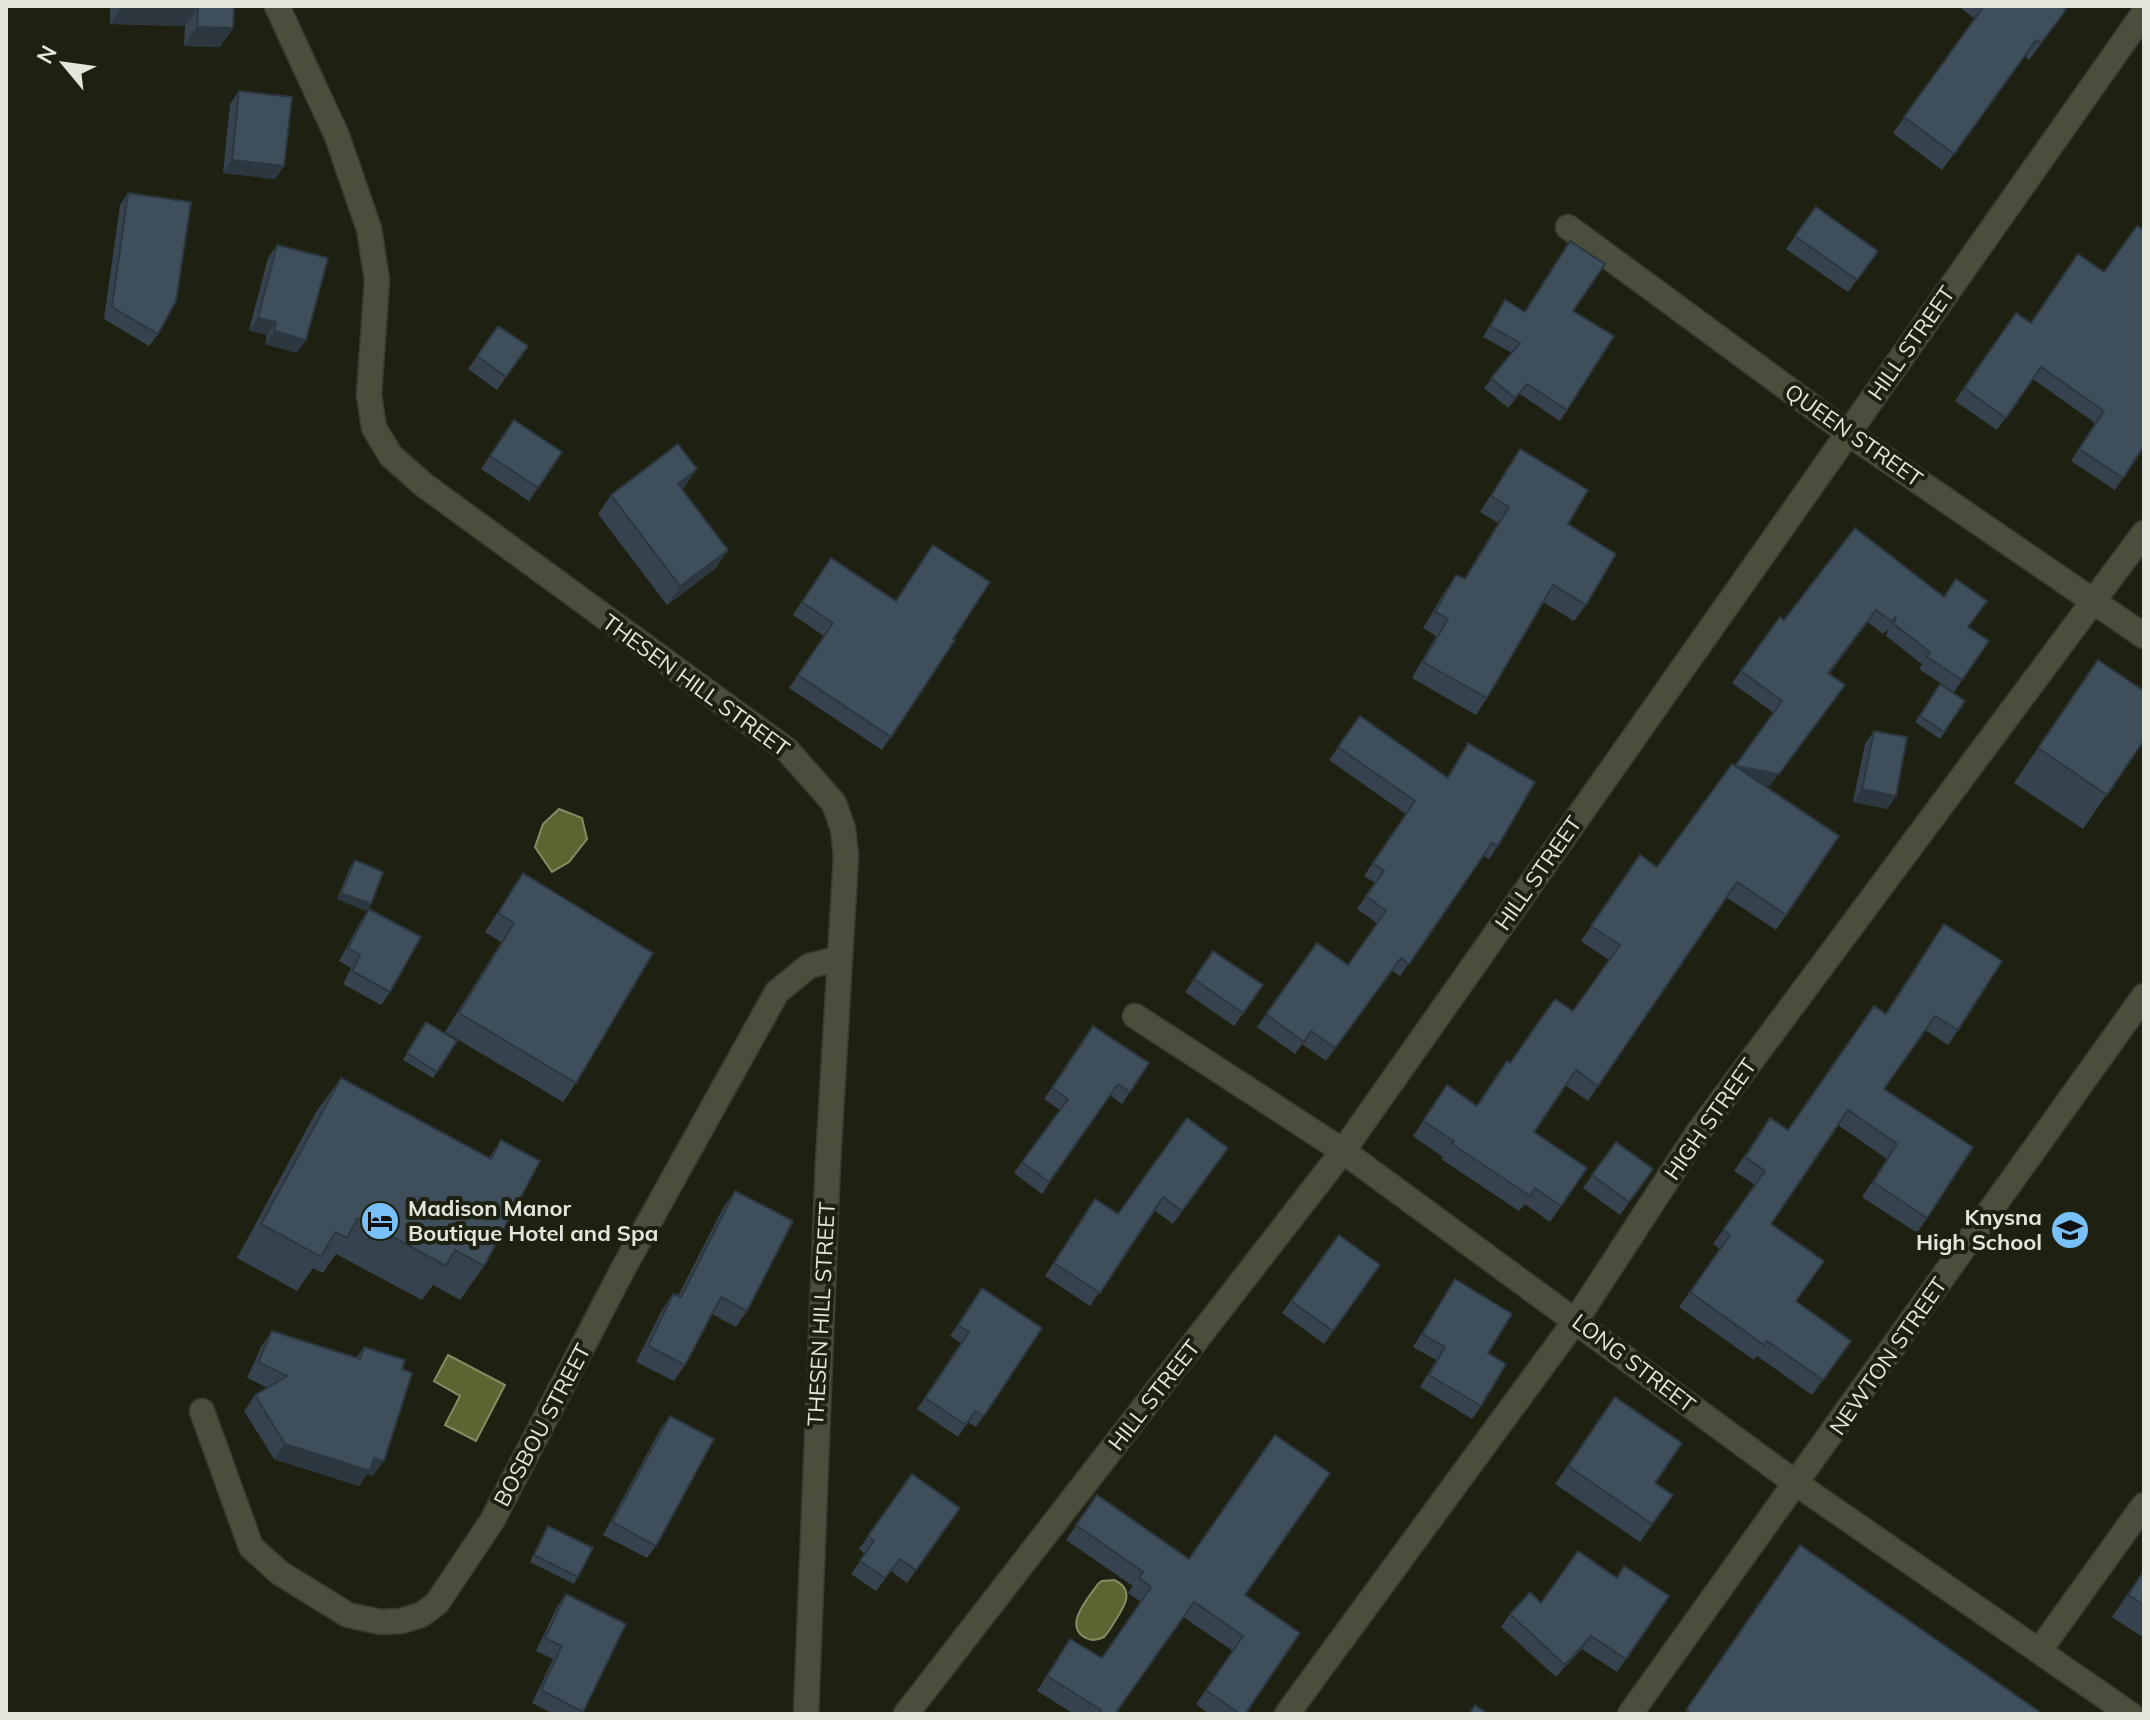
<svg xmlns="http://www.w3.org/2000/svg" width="2150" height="1720" font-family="Mulish,sans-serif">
  <rect width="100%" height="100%" fill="#1e2111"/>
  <g fill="#5c6531" stroke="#848c64" stroke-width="2">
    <path d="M 559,809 L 582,818 L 587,839 L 569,862 L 552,872 L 535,847 L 543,824 Z"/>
    <path d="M 448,1355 L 505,1385 L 476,1441 L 445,1425 L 460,1396 L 434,1381 Z"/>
    <path d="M 1114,1580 C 1136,1590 1124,1607 1115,1621 C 1112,1626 1108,1633 1104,1637 C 1098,1640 1091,1641 1086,1638 C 1062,1626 1089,1597 1098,1584 L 1102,1581 Z"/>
  </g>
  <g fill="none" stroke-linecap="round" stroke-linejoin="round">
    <g stroke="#383b31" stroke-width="27">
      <g id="minor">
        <path d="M 277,6 L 337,136 L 369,229 L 377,280 L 369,395 L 374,428 L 391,456 L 424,485 L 787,750 L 834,803 L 843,829 L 846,856 L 828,1162 L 806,1714"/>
        <path d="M 1568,227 L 1848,433 L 2144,636"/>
        <path d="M 1135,1016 L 1343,1151 L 1797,1484 L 2130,1714"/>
        <path d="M 202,1411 L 251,1547 L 280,1573 L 348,1615 L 381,1622 L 401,1621 L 421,1615 L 437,1603 L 492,1521 L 624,1267 L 777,992 L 809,966 L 840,958"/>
        <path d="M 2039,1651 L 2144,1505"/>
        <path d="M 906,1714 L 1343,1151 L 2144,13"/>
        <path d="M 1287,1714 L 1576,1320 L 1699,1131 L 2144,533"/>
        <path d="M 1630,1714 L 2144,996"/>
      </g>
    </g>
    <use href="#minor" stroke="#4b4e3c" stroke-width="24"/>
  </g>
  <g fill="#36434e">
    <path d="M 110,6 L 234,6 L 233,28 L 220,47 L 184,46 L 185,26 L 110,24 Z"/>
    <path d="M 1958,6 L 2061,6 L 2066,10 L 2029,60 L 2025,56 L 1942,170 L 1893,133 L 1975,19 Z"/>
    <path d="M 239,91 L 284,166 L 275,179 L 223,173 L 230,104 Z"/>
    <path d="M 128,193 L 158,334 L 149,346 L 104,319 L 120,205 Z"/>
    <path d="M 1816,207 L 1878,251 L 1848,292 L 1786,249 Z"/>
    <path d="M 277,245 L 297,353 L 265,344 L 267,335 L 249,330 L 268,258 Z"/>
    <path d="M 1505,300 L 1524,311 L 1573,311 L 1567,410 L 1560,421 L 1520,394 L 1508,408 L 1484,388 L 1512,353 L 1483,337 Z"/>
    <path d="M 2016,313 L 2144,446 L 2115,490 L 2071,461 L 2095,423 L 2033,379 L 1997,430 L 1955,401 Z"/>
    <path d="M 498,326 L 528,346 L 497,390 L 468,369 Z"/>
    <path d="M 514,420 L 562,452 L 529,501 L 481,469 Z"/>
    <path d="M 1520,449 L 1568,524 L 1586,605 L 1574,621 L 1543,602 L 1487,698 L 1476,715 L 1412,678 L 1436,636 L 1423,628 L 1445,591 L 1456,575 L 1464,579 L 1498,523 L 1480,512 Z"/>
    <path d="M 684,488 L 683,489 L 728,550 L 715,569 L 667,605 L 598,514 L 611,495 Z"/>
    <path d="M 1855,528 L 1968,627 L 1989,641 L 1954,692 L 1919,669 L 1922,664 L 1886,636 L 1888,629 L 1883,634 L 1868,622 L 1829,674 L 1770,786 L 1764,785 L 1839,836 L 1776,930 L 1726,897 L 1588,1101 L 1565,1085 L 1534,1132 L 1587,1168 L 1550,1222 L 1525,1204 L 1519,1211 L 1441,1159 L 1443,1157 L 1413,1136 L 1447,1085 L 1477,1106 L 1573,1011 L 1609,960 L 1581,941 L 1640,855 L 1657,867 L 1774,713 L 1732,683 L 1780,617 L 1784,620 Z"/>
    <path d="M 831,558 L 955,640 L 882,750 L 789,688 L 824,636 L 793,615 Z"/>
    <path d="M 2098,660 L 2144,740 L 2083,829 L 2014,783 Z"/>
    <path d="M 1940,684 L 1965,701 L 1940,739 L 1915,722 Z"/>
    <path d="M 1360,716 L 1447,777 L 1468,743 L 1498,846 L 1489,859 L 1483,856 L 1400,976 L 1392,971 L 1326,1061 L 1302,1044 L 1295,1054 L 1257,1027 L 1317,943 L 1348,965 L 1377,923 L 1357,909 L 1375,883 L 1364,876 L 1406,814 L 1329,760 Z"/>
    <path d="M 1874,731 L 1896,796 L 1887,809 L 1853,802 L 1865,744 Z"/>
    <path d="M 355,860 L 371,904 L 366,911 L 337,899 L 350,867 Z"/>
    <path d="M 523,873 L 576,1083 L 563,1102 L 445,1032 L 501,942 L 485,932 Z"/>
    <path d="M 369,909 L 390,992 L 381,1005 L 343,984 L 351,968 L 339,961 L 360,922 Z"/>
    <path d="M 1944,924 L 1958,1030 L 1948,1045 L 1925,1030 L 1884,1089 L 1927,1218 L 1917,1233 L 1862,1197 L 1887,1159 L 1838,1125 L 1771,1224 L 1796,1301 L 1851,1341 L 1812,1395 L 1757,1356 L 1754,1360 L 1679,1307 L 1720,1249 L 1713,1244 L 1755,1185 L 1734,1171 L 1770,1118 L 1788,1130 L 1885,1014 Z"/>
    <path d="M 1213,951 L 1263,985 L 1234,1026 L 1185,992 Z"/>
    <path d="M 1093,1026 L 1149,1063 L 1122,1104 L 1110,1095 L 1042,1194 L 1014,1173 L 1060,1110 L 1044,1099 Z"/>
    <path d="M 421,1029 L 457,1041 L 433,1078 L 403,1060 Z"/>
    <path d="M 341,1078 L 489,1158 L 501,1140 L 484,1266 L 460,1300 L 433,1285 L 422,1300 L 336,1254 L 323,1273 L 313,1268 L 297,1291 L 237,1258 L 316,1112 Z"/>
    <path d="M 1616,1142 L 1653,1169 L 1620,1215 L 1583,1188 Z"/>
    <path d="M 1228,1148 L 1173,1224 L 1154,1210 L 1090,1306 L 1045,1276 L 1086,1212 L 1118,1214 Z"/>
    <path d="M 735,1191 L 747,1311 L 736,1327 L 712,1314 L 685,1365 L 674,1381 L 636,1362 L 662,1310 L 673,1294 L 678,1296 L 723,1208 Z"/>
    <path d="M 1339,1235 L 1380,1265 L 1324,1344 L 1282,1313 Z"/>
    <path d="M 1455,1279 L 1488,1353 L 1481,1406 L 1472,1419 L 1420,1387 L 1436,1360 L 1413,1347 Z"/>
    <path d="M 982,1288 L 1042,1328 L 976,1427 L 968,1422 L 958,1437 L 917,1409 L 961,1343 L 950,1336 Z"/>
    <path d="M 272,1331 L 356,1358 L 364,1347 L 373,1476 L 367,1474 L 359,1486 L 274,1459 L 244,1411 L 255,1395 L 268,1388 L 247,1378 L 261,1347 Z"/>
    <path d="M 1615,1397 L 1655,1483 L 1673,1495 L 1640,1542 L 1555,1484 Z"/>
    <path d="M 670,1416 L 656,1546 L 647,1558 L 603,1535 L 661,1428 Z"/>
    <path d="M 912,1474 L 960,1508 L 907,1583 L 891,1571 L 876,1591 L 851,1574 L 865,1554 L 859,1549 Z"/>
    <path d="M 1097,1495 L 1189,1559 L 1245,1595 L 1245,1714 L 1209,1714 L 1196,1704 L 1233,1651 L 1183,1617 L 1117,1711 L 1121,1714 L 1074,1714 L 1037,1691 L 1070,1639 L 1101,1658 L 1141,1602 L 1128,1593 L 1133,1586 L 1066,1540 Z"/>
    <path d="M 548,1526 L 578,1577 L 574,1584 L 530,1562 L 544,1533 Z"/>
    <path d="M 2144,1570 L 2144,1638 L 2112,1617 Z"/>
    <path d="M 1617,1578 L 1669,1596 L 1617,1672 L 1582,1649 L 1556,1677 L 1501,1627 L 1510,1614 Z"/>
    <path d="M 566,1594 L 583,1712 L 582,1714 L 553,1714 L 532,1703 L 553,1659 L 536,1651 L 557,1607 Z"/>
  </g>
  <g fill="#2c3740">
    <path d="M 122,6 L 156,6 L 198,7 L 185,26 L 110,24 Z"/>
    <path d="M 197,27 L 233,28 L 220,47 L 184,46 Z"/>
    <path d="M 232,160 L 284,166 L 275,179 L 223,173 Z"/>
    <path d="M 258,318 L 276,322 L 267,335 L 249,330 Z"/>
    <path d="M 274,331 L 306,340 L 297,353 L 265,344 Z"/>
    <path d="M 697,469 L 684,488 L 665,503 L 678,484 Z"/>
    <path d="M 728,550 L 715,569 L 667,605 L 680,586 Z"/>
    <path d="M 1845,685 L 1770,786 L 1726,778 L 1735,766 Z"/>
    <path d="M 1862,789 L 1896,796 L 1887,809 L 1853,802 Z"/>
    <path d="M 341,893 L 371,904 L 366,911 L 337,899 Z"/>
    <path d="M 285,1444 L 374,1458 L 384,1461 L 373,1476 L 367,1474 L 359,1486 L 274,1459 Z"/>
    <path d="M 1591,1636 L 1582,1649 L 1556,1677 L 1565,1665 Z"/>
  </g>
  <g fill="#3f4e5b" stroke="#2c3740" stroke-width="2">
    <path d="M 156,6 L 234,6 L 233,28 L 197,27 L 198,7 Z"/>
    <path d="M 1984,6 L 2061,6 L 2066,10 L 2041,43 L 2036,40 L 1954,154 L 1904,117 Z"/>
    <path d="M 239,91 L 292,97 L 284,166 L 232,160 Z"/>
    <path d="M 128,193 L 191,202 L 176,301 L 158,334 L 112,307 Z"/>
    <path d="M 1816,207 L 1878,251 L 1857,280 L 1795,236 Z"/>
    <path d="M 2137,226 L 2144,230 L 2144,446 L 2123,478 L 2079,449 L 2104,411 L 2041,367 L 2006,418 L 1964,388 L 2016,313 L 2031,323 L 2078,254 L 2104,272 Z"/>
    <path d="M 1570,241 L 1605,264 L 1573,311 L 1614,336 L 1567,410 L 1527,384 L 1515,398 L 1491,378 L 1520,343 L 1490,326 L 1505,300 L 1525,312 Z"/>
    <path d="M 277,245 L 328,258 L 306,340 L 274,331 L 276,322 L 258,318 Z"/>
    <path d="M 498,326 L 528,346 L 506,377 L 477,356 Z"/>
    <path d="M 514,420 L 562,452 L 538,488 L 490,456 Z"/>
    <path d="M 678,444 L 697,469 L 678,484 L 728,550 L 680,586 L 611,495 Z"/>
    <path d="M 1520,449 L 1588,490 L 1568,524 L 1616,554 L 1586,605 L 1553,585 L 1487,698 L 1423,662 L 1448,619 L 1435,612 L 1456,575 L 1465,579 L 1509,507 L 1491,496 Z"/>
    <path d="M 1855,528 L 1944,597 L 1956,579 L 1987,601 L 1968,627 L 1989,641 L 1962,680 L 1927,657 L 1930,652 L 1894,624 L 1896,616 L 1892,622 L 1876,610 L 1828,673 L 1845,685 L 1779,774 L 1735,766 L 1782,701 L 1741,671 L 1780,617 L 1784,620 Z"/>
    <path d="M 933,545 L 990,582 L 953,639 L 955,640 L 891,737 L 798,675 L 833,623 L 802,602 L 831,558 L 896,601 Z"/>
    <path d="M 2098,660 L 2144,691 L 2144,740 L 2107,795 L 2038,748 Z"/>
    <path d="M 1940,684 L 1965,701 L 1944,732 L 1920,716 Z"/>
    <path d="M 1360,716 L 1448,778 L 1468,743 L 1535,782 L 1498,846 L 1492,843 L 1409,964 L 1401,958 L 1335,1048 L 1311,1031 L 1304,1042 L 1266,1014 L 1317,943 L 1348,965 L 1386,911 L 1366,896 L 1384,871 L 1373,863 L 1415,801 L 1338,747 Z"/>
    <path d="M 1874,731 L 1907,737 L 1896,796 L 1862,789 Z"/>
    <path d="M 1732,764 L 1839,836 L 1786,915 L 1737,882 L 1598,1086 L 1576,1070 L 1534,1132 L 1587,1168 L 1561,1206 L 1535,1188 L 1530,1196 L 1452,1144 L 1454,1141 L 1423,1121 L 1447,1085 L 1477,1106 L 1507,1061 L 1510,1063 L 1555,999 L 1573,1011 L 1620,945 L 1591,926 L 1640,855 L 1657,867 Z"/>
    <path d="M 355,860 L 383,872 L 371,904 L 341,893 Z"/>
    <path d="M 523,873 L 653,953 L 576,1083 L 459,1013 L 514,923 L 498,913 Z"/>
    <path d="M 369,909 L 421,937 L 390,992 L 352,971 L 360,955 L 348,948 Z"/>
    <path d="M 1944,924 L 2002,961 L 1958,1030 L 1935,1016 L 1884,1089 L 1973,1147 L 1927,1218 L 1873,1182 L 1897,1144 L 1848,1110 L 1771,1224 L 1824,1261 L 1796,1301 L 1851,1341 L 1823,1380 L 1767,1341 L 1764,1345 L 1690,1292 L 1730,1235 L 1723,1230 L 1765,1171 L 1745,1157 L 1770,1118 L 1788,1130 L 1874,1006 L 1886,1014 Z"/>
    <path d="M 1213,951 L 1263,985 L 1243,1013 L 1194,979 Z"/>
    <path d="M 426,1022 L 457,1041 L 437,1072 L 407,1053 Z"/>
    <path d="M 1093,1026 L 1149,1063 L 1130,1092 L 1118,1084 L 1049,1182 L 1022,1162 L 1068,1099 L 1052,1088 Z"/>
    <path d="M 341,1078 L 491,1159 L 501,1140 L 540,1161 L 484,1266 L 455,1250 L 446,1266 L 358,1218 L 347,1238 L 335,1232 L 321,1257 L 261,1224 Z"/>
    <path d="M 1187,1118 L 1228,1148 L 1182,1211 L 1163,1197 L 1100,1293 L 1054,1263 L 1095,1199 L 1118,1214 Z"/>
    <path d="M 1616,1142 L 1653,1169 L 1629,1202 L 1592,1175 Z"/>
    <path d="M 735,1191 L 793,1221 L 747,1311 L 721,1297 L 685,1365 L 648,1346 L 673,1294 L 681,1297 Z"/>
    <path d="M 1339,1235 L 1380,1265 L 1333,1331 L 1291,1301 Z"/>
    <path d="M 1455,1279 L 1512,1314 L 1488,1353 L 1506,1364 L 1481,1406 L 1429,1375 L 1445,1347 L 1422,1334 Z"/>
    <path d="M 982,1288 L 1042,1328 L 984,1416 L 975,1411 L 966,1425 L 925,1398 L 969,1332 L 958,1325 Z"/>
    <path d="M 272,1331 L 360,1359 L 364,1347 L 405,1360 L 402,1369 L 412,1373 L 384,1461 L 374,1458 L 370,1471 L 285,1444 L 255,1395 L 287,1376 L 258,1362 Z"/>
    <path d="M 1615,1397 L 1682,1443 L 1655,1483 L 1673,1495 L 1652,1524 L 1568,1466 Z"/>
    <path d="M 670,1416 L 714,1439 L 656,1546 L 612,1522 Z"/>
    <path d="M 1275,1435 L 1330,1473 L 1245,1595 L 1300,1633 L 1245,1714 L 1240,1714 L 1206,1690 L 1243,1636 L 1194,1602 L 1117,1711 L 1121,1714 L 1098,1714 L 1101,1710 L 1047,1676 L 1070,1639 L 1102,1658 L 1151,1587 L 1139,1578 L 1143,1572 L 1076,1525 L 1097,1495 L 1189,1559 Z"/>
    <path d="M 912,1474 L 960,1508 L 916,1570 L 900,1559 L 885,1578 L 860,1561 L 874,1541 L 868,1536 Z"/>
    <path d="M 548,1526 L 593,1548 L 578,1577 L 534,1555 Z"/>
    <path d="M 1800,1545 L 2043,1714 L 1692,1714 L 1686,1710 Z"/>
    <path d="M 1578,1551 L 1617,1578 L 1624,1566 L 1669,1596 L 1626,1659 L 1591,1636 L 1565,1665 L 1510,1614 L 1530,1592 L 1541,1603 Z"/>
    <path d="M 2144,1571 L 2144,1605 L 2128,1595 Z"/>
    <path d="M 566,1594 L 626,1624 L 583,1712 L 541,1690 L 562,1646 L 545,1638 Z"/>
    <path d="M 1475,1705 L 1488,1714 L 1469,1714 Z"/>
  </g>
  <defs>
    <g id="hotel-disc" transform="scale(2)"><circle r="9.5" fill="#79bff8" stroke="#1e2111"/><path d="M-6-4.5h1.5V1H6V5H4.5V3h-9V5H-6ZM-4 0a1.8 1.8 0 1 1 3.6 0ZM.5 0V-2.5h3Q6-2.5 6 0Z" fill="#111"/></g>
    <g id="school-disc" transform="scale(2)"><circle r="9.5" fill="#79bff8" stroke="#1e2111"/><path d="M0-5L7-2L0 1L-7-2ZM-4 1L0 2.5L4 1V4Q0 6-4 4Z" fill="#111"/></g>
  </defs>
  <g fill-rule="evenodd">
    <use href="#hotel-disc" x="380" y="1221"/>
    <use href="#school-disc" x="2070" y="1230"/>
  </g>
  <g text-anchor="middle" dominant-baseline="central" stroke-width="8" stroke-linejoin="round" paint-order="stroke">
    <g font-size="22" fill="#e3e6db" stroke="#1e2111">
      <text transform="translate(1911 343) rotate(-55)">HILL STREET</text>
      <text transform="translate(1854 435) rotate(35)">QUEEN STREET</text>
      <text transform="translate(696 685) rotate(36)">THESEN HILL STREET</text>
      <text transform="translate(1538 873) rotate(-55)">HILL STREET</text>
      <text transform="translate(1710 1119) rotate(-55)">HIGH STREET</text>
      <text transform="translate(821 1314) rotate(-87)">THESEN HILL STREET</text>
      <text transform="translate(1888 1356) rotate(-55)">NEWTON STREET</text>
      <text transform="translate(1634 1363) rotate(37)">LONG STREET</text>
      <text transform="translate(1154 1395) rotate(-52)">HILL STREET</text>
      <text transform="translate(542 1425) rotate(-62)">BOSBOU STREET</text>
    </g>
    <g font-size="22" font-weight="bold" fill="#e3e6db" stroke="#1e2111" text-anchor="start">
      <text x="408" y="1208">Madison Manor<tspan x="408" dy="25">Boutique Hotel and Spa</tspan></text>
      <text x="2042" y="1217" text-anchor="end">Knysna<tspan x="2042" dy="25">High School</tspan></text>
    </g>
  </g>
  <rect width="2150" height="1720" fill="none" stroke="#e3e6db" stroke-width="16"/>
  <g transform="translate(64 64) rotate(299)" stroke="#1e2111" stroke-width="6" paint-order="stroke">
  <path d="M0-6L14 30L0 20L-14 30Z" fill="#e3e6db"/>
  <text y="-12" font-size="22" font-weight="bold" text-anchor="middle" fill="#e3e6db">N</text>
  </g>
</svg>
